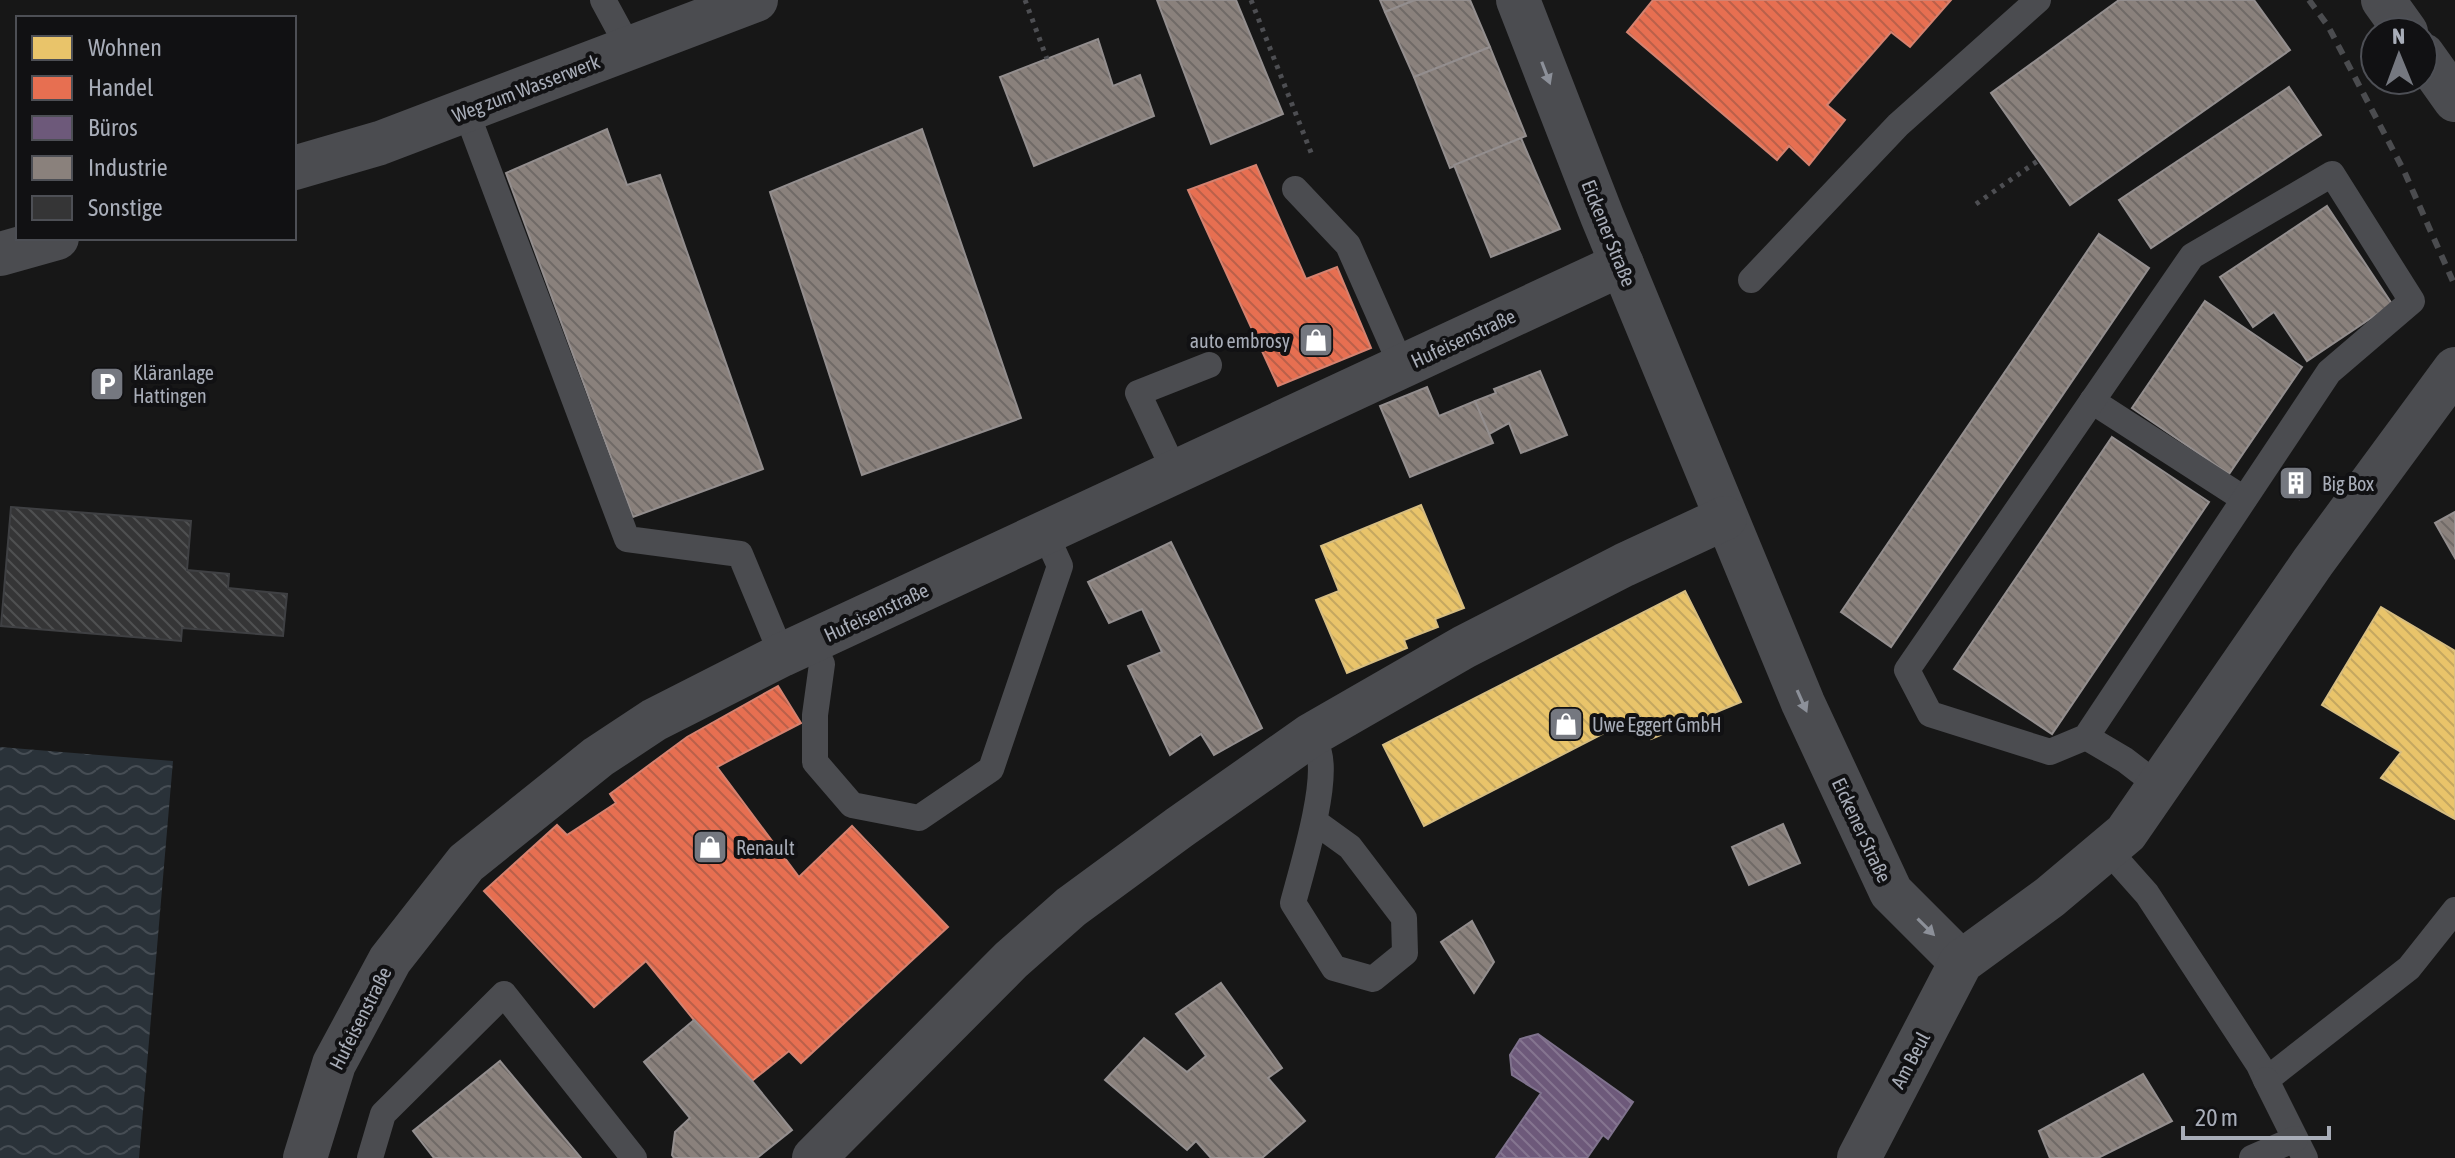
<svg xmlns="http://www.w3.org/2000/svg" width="2455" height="1158" font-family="'Asap Condensed',sans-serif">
  <defs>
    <pattern id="water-waves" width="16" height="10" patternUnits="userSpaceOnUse" patternTransform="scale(2)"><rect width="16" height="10" fill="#2a3239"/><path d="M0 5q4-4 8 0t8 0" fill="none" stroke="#464d54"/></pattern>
    <pattern id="homes-back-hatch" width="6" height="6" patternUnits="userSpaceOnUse" patternTransform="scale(2)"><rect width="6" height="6" fill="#e9c46a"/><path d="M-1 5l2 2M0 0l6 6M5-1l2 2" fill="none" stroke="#c4a760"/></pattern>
    <pattern id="shops-back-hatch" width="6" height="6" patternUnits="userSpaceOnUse" patternTransform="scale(2)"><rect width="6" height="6" fill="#e76f51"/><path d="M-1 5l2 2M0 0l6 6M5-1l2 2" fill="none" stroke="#ba604a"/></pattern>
    <pattern id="offices-back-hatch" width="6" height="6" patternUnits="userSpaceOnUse" patternTransform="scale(2)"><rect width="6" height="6" fill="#6d597a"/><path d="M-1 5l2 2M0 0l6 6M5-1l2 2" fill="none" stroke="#857590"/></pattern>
    <pattern id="industry-back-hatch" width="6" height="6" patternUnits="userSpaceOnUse" patternTransform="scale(2)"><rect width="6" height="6" fill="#8a817c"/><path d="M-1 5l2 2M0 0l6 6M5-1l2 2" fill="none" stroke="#706a67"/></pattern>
    <pattern id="building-back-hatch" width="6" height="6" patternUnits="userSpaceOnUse" patternTransform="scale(2)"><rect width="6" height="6" fill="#353536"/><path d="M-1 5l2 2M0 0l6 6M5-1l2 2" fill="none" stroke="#4f5051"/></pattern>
  </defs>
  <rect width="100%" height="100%" fill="#171717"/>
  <path fill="url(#water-waves)" d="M 0,747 L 173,761 L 139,1158 L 0,1158 Z"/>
  <g fill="url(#homes-back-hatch)" stroke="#d6bd81" stroke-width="2">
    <path d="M 1421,505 L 1464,608 L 1435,619 L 1438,627 L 1404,640 L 1407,648 L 1347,673 L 1316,600 L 1339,591 L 1321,546 Z"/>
    <path d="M 1685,591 L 1741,702 L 1651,739 L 1639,715 L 1424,826 L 1383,745 Z"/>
    <path d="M 2381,607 L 2455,651 L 2455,819 L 2381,778 L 2401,752 L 2322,705 Z"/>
  </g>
  <g fill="url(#shops-back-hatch)" stroke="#d48270" stroke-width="2">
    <path d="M 1653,0 L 1951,0 L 1910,47 L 1891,32 L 1827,105 L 1845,120 L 1809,165 L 1789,146 L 1777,160 L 1627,32 Z"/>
    <path d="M 1256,165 L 1306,279 L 1337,267 L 1371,348 L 1278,386 L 1188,190 Z"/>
    <path d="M 778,686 L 801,723 L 717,767 L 799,877 L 852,826 L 948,927 L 801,1063 L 789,1051 L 752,1081 L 694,1020 L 646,961 L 594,1007 L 484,891 L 557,825 L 567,835 L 616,803 L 610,794 L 687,737 Z"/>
  </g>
  <g fill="url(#offices-back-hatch)" stroke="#7f728d" stroke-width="2">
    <path d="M 2293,468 L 2311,480 L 2299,499 L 2281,487 Z"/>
    <path d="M 1538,1034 L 1633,1102 L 1608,1139 L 1603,1135 L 1587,1158 L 1496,1158 L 1541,1093 L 1512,1075 L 1510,1055 L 1520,1039 Z"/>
  </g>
  <g fill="url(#industry-back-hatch)" stroke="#938e8e" stroke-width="2">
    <path d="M 1157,0 L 1236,0 L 1283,114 L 1211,144 Z"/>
    <path d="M 1380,0 L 1415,0 L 1385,12 Z"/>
    <path d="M 1415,0 L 1470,0 L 1490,47 L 1414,77 L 1385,12 Z"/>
    <path d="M 2119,0 L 2254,0 L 2290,50 L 2070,205 L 1991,93 Z"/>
    <path d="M 1098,39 L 1113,86 L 1140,75 L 1154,116 L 1034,166 L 1000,77 Z"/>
    <path d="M 1490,47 L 1526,136 L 1450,168 L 1414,77 Z"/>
    <path d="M 2289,87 L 2321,135 L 2151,248 L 2119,200 Z"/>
    <path d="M 607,129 L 627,185 L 660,175 L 763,469 L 633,517 L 506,173 Z"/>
    <path d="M 922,129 L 1021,418 L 862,475 L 770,192 Z"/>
    <path d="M 1521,138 L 1560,229 L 1491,257 L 1454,165 Z"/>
    <path d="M 2327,206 L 2392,304 L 2307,361 L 2274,312 L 2253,327 L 2220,277 Z"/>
    <path d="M 2099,234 L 2149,268 L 1891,647 L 1841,612 Z"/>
    <path d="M 2205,301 L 2302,367 L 2229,474 L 2132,408 Z"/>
    <path d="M 1540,371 L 1567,435 L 1521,453 L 1509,423 L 1489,434 L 1475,401 L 1496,393 L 1494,389 Z"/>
    <path d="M 1427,387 L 1439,416 L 1475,401 L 1493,443 L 1410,477 L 1380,406 Z"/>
    <path d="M 2112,437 L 2209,502 L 2052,734 L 1954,669 Z"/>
    <path d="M 2455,512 L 2455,558 L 2435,523 Z"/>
    <path d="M 1171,542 L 1262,728 L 1214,755 L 1201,734 L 1170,755 L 1128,666 L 1162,652 L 1142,609 L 1109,623 L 1088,582 Z"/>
    <path d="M 1783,824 L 1800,863 L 1749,885 L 1732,847 Z"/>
    <path d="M 1472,921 L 1494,962 L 1474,993 L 1441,942 Z"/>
    <path d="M 1221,983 L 1282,1068 L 1268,1078 L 1305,1121 L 1262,1158 L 1211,1158 L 1196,1141 L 1187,1150 L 1105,1080 L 1144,1038 L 1187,1072 L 1206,1056 L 1176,1014 Z"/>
    <path d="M 694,1020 L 752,1081 L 792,1130 L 757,1158 L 674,1158 L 672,1155 L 675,1132 L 690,1118 L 644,1062 Z"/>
    <path d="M 500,1061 L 581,1158 L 434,1158 L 413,1131 Z"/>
    <path d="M 2143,1074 L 2172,1121 L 2098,1158 L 2050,1158 L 2039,1131 Z"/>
  </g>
  <path fill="url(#building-back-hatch)" stroke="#3f4043" stroke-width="2" d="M 11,507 L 191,521 L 187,570 L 229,574 L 228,588 L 287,594 L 283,636 L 182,628 L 181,641 L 1,626 Z"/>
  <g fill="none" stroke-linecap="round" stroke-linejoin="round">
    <g stroke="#4d4e52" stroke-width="5" stroke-dasharray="4 6" stroke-linecap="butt">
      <path d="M 1025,0 L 1047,59"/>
      <path d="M 1251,0 L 1312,155"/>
      <path d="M 1976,204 L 2039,160"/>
    </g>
    <g stroke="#4b4c50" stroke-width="26">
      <path d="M 603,0 L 629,48"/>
      <path d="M 466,111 L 627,539 L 740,554 L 782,655"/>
      <path d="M 1295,189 L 1348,245 L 1402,367"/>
      <path d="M 1751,280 L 1898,125 L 2038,0"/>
      <path d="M 2092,401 L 2244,499"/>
      <path d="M 1175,472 L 1138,393 L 1209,365"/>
      <path d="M 811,642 L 822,664 L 815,715 L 815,762 L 852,805 L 919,818 L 991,769 L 1060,566 L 1045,533"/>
      <path d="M 1311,735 C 1314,741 1317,747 1319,753 C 1328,785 1302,869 1293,903 L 1334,968 L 1373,979 L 1405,953 L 1404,918 L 1350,847 L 1314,821"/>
      <path d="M 2086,737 L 2050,752 L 1930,714 L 1907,670 L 2192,256 L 2332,174 L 2412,301 L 2329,372 L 2086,737 L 2125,760 L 2160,787"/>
      <path d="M 2107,849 L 2147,894 L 2259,1065 L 2266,1080 L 2409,968 L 2455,910"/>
      <path d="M 2266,1080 L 2305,1158"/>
      <path d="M 370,1158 L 383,1114 L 504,994 L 634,1158"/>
      <path d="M 2252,1158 L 2295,1139"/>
    </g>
    <g stroke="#4b4c50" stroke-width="44">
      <path d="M 1518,0 L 1602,216 L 1803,703 L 1891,892 L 1961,962"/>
      <path d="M 2383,0 L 2406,32"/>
      <path d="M 2423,55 L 2455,100"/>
      <path d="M 294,168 L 380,143 L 756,0"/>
      <path d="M 0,254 L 57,238"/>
      <path d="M 305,1158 L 334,1064 L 390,960 L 466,863 L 598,757 L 654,720 L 782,655 L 1622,264"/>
      <path d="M 814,1158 L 1011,960 L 1071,907 L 1180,827 L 1311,735 L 1464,647 L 1624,565 L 1725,518"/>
      <path d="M 1859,1158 L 1961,962 L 2050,897 L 2126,833 L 2313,562 L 2455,369"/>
    </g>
    <path stroke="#4b4c4f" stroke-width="6" stroke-dasharray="10 8" stroke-linecap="butt" d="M 2309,0 L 2328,26 L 2404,171 L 2455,286"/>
  </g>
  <defs><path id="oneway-solid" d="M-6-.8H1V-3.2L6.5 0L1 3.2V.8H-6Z" transform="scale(2)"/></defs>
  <g fill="#8c9099">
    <use href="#oneway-solid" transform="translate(1546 73) rotate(69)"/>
    <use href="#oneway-solid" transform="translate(1802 701) rotate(66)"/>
    <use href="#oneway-solid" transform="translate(1926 927) rotate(45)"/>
  </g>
  <defs>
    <g id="shop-square" transform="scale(1.8)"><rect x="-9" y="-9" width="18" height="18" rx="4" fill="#757880" stroke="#111113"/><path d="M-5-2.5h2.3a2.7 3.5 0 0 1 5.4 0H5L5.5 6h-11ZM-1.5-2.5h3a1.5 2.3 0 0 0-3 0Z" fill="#fff"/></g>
    <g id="parking-square" transform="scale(1.8)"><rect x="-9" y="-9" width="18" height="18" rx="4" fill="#757880" stroke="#111113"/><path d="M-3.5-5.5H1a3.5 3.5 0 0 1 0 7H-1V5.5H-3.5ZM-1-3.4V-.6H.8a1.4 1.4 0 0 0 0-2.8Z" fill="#fff"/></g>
    <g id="building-square" transform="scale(1.8)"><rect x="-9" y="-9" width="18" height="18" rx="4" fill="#757880" stroke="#111113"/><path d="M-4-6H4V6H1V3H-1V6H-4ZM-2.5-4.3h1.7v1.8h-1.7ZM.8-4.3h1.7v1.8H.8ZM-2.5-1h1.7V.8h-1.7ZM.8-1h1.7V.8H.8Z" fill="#fff"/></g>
  </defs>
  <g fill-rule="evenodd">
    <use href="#shop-square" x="1316" y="340"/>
    <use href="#parking-square" x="107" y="384"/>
    <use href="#building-square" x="2296" y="483"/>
    <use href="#shop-square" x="1566" y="724"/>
    <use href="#shop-square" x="710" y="847"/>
  </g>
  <g text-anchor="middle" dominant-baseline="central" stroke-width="8" stroke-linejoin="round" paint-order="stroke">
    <g font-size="20" fill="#a8adb8" stroke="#111113">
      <text transform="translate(526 88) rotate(-21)">Weg zum Wasserwerk</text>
      <text transform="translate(1609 233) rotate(68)">Eickener Straße</text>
      <text transform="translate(1463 338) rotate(-25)">Hufeisenstraße</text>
      <text transform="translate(876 612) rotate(-25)">Hufeisenstraße</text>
      <text transform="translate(1862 830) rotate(65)">Eickener Straße</text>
      <text transform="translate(360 1018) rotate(-63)">Hufeisenstraße</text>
      <text transform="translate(1910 1060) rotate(-62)">Am Beul</text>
    </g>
    <g font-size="20" fill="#a8adb8" stroke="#111113" text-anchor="start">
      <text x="1290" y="340" text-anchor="end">auto embrosy</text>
      <text x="133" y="372">Kläranlage<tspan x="133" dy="23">Hattingen</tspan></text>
      <text x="2322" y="483">Big Box</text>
      <text x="1592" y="724">Uwe Eggert GmbH</text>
      <text x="736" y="847">Renault</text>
    </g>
  </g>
  <rect x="16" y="16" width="280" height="224" fill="#111113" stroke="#4d4f55" stroke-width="2"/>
  <rect x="32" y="36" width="40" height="24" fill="#e9c46a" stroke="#4d4f55" stroke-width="2"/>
  <text x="88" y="56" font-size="24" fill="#a8adb8">Wohnen</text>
  <rect x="32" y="76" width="40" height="24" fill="#e76f51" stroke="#4d4f55" stroke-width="2"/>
  <text x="88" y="96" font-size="24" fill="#a8adb8">Handel</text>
  <rect x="32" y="116" width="40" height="24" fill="#6d597a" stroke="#4d4f55" stroke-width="2"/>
  <text x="88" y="136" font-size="24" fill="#a8adb8">Büros</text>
  <rect x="32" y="156" width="40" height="24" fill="#8a817c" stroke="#4d4f55" stroke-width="2"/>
  <text x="88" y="176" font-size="24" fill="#a8adb8">Industrie</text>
  <rect x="32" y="196" width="40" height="24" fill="#353536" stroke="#4d4f55" stroke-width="2"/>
  <text x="88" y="216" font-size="24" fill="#a8adb8">Sonstige</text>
  <g transform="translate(2399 56) rotate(359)"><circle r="38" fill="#111113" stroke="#4d4f55" stroke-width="2"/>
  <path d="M0-6L14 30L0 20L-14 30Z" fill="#757880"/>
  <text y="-12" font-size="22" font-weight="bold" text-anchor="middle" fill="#a8adb8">N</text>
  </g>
  <path d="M2183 1126v12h146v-12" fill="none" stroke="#a8adb8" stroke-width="4"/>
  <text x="2195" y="1126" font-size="24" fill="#a8adb8" stroke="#111113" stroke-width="6" paint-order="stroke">20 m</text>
</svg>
